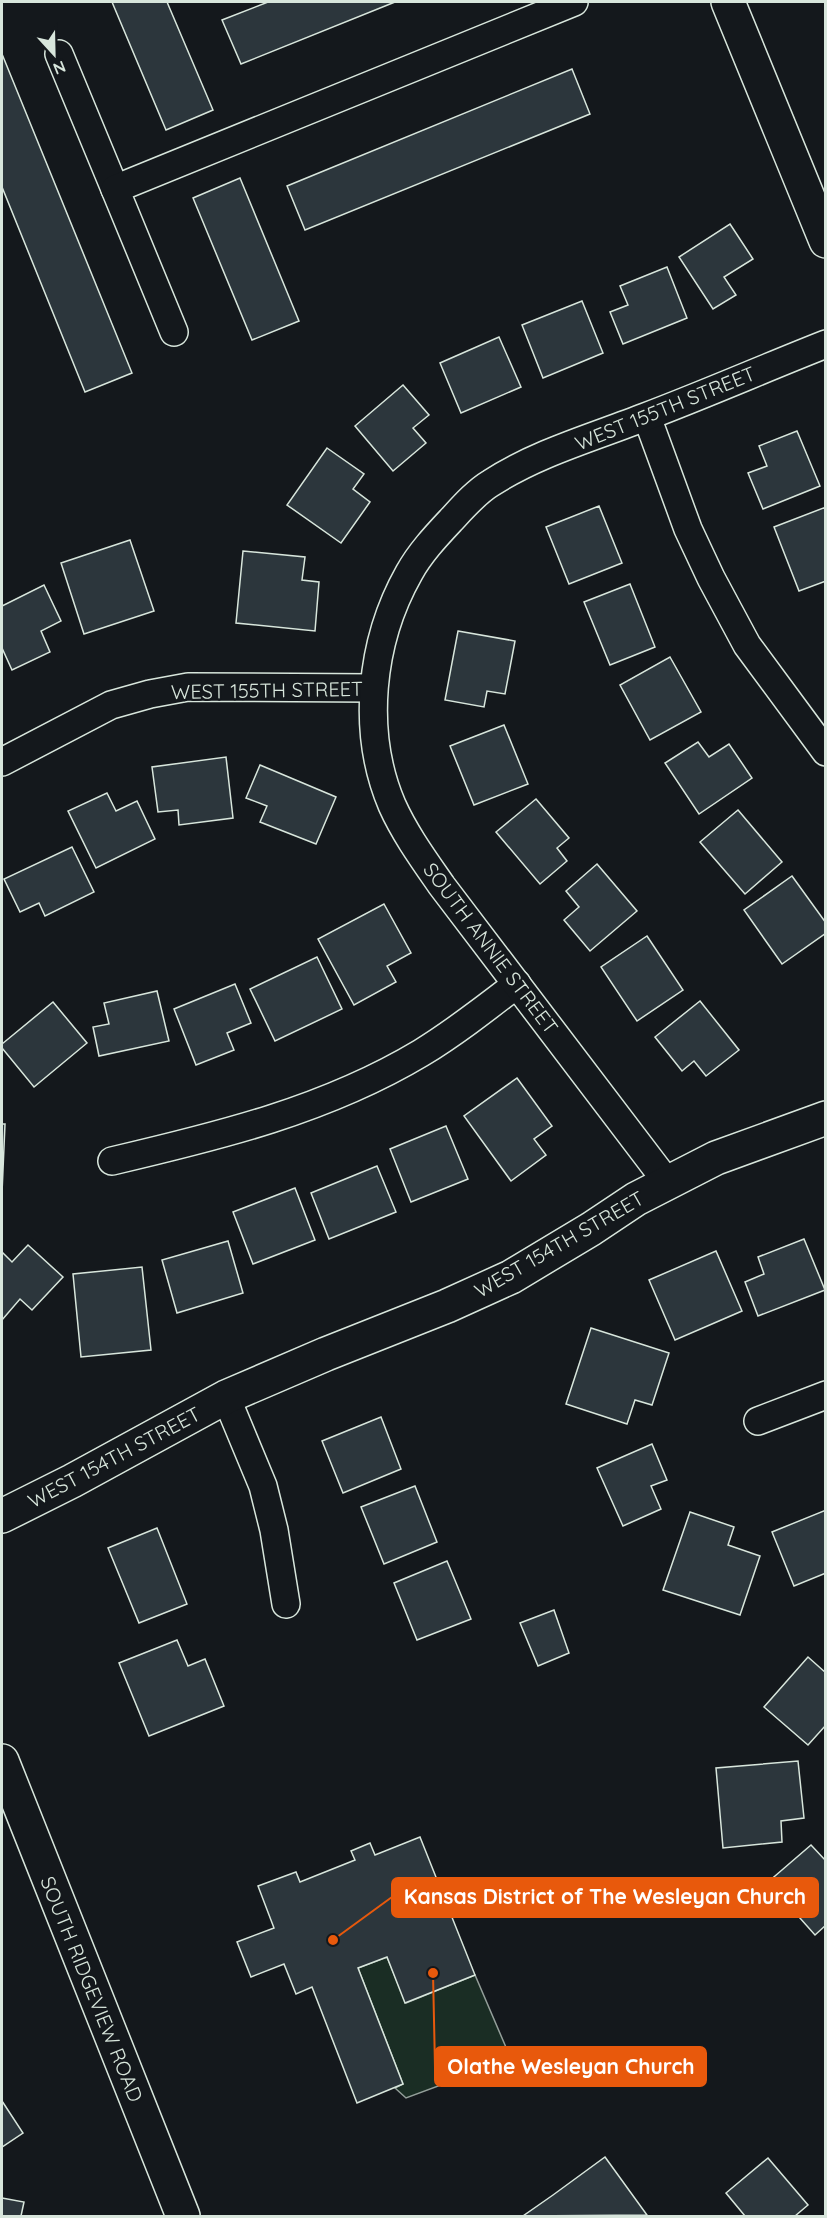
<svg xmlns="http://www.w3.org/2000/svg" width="827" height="2218" font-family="Quicksand,sans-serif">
  <rect width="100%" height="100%" fill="#14181c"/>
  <path fill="#1a2d24" stroke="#939e99" stroke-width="1.5" d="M 387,1957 L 406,2003 L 475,1975 L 511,2059 L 406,2098 L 395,2088 L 403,2084 L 358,1968 Z"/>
  <g fill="#2c363c" stroke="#d8e6dc" stroke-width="1.5">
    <path d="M 112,2 L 167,2 L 213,110 L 166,130 Z"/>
    <path d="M 268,2 L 395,2 L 241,64 L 222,20 Z"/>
    <path d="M 2,54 L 132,373 L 85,392 L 2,187 Z"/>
    <path d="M 572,69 L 590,114 L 305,230 L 287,186 Z"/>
    <path d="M 240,178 L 299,321 L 252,340 L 193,198 Z"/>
    <path d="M 730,224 L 753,259 L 724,277 L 736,295 L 713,309 L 679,257 Z"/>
    <path d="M 667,267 L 687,318 L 623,344 L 610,312 L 628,305 L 620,286 Z"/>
    <path d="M 582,301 L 603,353 L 543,378 L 522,325 Z"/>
    <path d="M 499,337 L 521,387 L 461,413 L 440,363 Z"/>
    <path d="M 403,385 L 429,415 L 413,428 L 426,443 L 393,471 L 355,426 Z"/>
    <path d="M 797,431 L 820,486 L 763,509 L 748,473 L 767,466 L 759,446 Z"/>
    <path d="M 327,448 L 364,474 L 353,489 L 370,502 L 341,543 L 287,505 Z"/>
    <path d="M 599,506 L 622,563 L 569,584 L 546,527 Z"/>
    <path d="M 826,507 L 826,581 L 799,591 L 774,527 Z"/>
    <path d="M 130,540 L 154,611 L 84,634 L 61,563 Z"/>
    <path d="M 243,551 L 305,557 L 302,580 L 319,582 L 315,631 L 236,623 Z"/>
    <path d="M 630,584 L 655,647 L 610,665 L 584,602 Z"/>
    <path d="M 44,585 L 61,621 L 41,631 L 50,652 L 12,670 L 2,648 L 2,606 Z"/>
    <path d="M 458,631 L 515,641 L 505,694 L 487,691 L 484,707 L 445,700 Z"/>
    <path d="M 670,657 L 701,712 L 650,740 L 620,685 Z"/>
    <path d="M 504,725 L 528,784 L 474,805 L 450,746 Z"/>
    <path d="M 698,742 L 709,757 L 729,744 L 752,778 L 699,814 L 665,763 Z"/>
    <path d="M 226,757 L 233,818 L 179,825 L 178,810 L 158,812 L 152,767 Z"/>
    <path d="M 260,765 L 336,797 L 316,844 L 260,822 L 267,806 L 246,798 Z"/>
    <path d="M 107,793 L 116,811 L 137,801 L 155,839 L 96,868 L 68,811 Z"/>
    <path d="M 536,799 L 569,838 L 557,848 L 567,861 L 540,884 L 496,832 Z"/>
    <path d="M 738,810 L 782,862 L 745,894 L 700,842 Z"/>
    <path d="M 72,847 L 94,892 L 45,916 L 39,903 L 20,912 L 4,879 Z"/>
    <path d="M 597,864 L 637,911 L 590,951 L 564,920 L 579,907 L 566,891 Z"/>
    <path d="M 792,876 L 826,923 L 826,933 L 782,964 L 744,910 Z"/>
    <path d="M 384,904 L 411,953 L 387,966 L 396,982 L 354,1005 L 318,939 Z"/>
    <path d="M 647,936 L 683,990 L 637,1021 L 601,967 Z"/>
    <path d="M 317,957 L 342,1009 L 275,1041 L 250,989 Z"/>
    <path d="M 235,984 L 251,1023 L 227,1033 L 234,1050 L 196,1065 L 174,1009 Z"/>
    <path d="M 157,991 L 169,1041 L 99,1056 L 93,1027 L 109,1024 L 104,1003 Z"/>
    <path d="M 700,1001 L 739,1050 L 706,1076 L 694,1061 L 682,1071 L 655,1037 Z"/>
    <path d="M 53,1002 L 87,1043 L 34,1087 L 2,1048 L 2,1044 Z"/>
    <path d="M 517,1078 L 552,1126 L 534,1139 L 546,1155 L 511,1181 L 464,1116 Z"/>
    <path d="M 2,1124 L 5,1124 L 2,1193 Z"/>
    <path d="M 446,1126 L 468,1179 L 411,1202 L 390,1149 Z"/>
    <path d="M 377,1166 L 396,1212 L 329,1239 L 311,1193 Z"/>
    <path d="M 295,1188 L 315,1240 L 253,1264 L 233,1212 Z"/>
    <path d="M 804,1239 L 825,1290 L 758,1316 L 745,1282 L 764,1274 L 758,1257 Z"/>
    <path d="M 228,1241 L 243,1293 L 177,1313 L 162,1260 Z"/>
    <path d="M 28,1245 L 63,1277 L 32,1310 L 20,1299 L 2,1320 L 2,1252 L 12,1262 Z"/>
    <path d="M 716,1251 L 742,1311 L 675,1340 L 649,1280 Z"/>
    <path d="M 142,1267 L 151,1350 L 81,1357 L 73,1274 Z"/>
    <path d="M 591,1328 L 669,1353 L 652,1405 L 635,1400 L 627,1424 L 566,1404 Z"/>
    <path d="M 381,1417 L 401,1469 L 343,1493 L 322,1441 Z"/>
    <path d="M 652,1444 L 667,1480 L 651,1486 L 661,1509 L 623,1526 L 597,1468 Z"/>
    <path d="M 415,1486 L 437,1542 L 384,1564 L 361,1507 Z"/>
    <path d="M 826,1510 L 826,1573 L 794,1586 L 772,1532 Z"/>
    <path d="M 690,1512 L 734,1527 L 728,1545 L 760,1556 L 740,1615 L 663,1590 Z"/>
    <path d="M 157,1528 L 187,1604 L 139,1623 L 108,1548 Z"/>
    <path d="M 447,1561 L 471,1619 L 417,1640 L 394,1583 Z"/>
    <path d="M 554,1610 L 569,1653 L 538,1666 L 520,1623 Z"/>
    <path d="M 177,1640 L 188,1666 L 205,1659 L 224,1706 L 149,1736 L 119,1663 Z"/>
    <path d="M 808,1657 L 826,1673 L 826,1725 L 808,1745 L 764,1707 Z"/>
    <path d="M 798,1761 L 804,1818 L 781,1821 L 782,1842 L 723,1848 L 716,1768 Z"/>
    <path d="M 420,1837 L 475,1975 L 405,2003 L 387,1957 L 358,1968 L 403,2084 L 357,2103 L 312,1987 L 296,1994 L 284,1964 L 251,1977 L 237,1942 L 274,1928 L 258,1886 L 296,1872 L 300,1882 L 355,1860 L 351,1851 L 370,1843 L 375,1855 Z"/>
    <path d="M 811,1845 L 826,1861 L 826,1925 L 815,1935 L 768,1882 Z"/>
    <path d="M 2,2101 L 23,2133 L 2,2147 Z"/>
    <path d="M 605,2157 L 647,2215 L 523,2216 L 553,2195 Z"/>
    <path d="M 768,2158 L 808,2205 L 795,2216 L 745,2216 L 726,2193 Z"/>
    <path d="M 2,2198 L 24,2202 L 21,2216 L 2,2216 Z"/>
  </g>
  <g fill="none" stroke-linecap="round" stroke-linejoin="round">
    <g stroke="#d8e6dc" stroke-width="30">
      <g id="street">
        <path d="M 59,54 L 115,189"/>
        <path d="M 174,332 L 115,189 L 574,2"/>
        <path d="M 647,417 L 688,529 L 711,578 L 747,645 L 826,752"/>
        <path d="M 2,762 L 111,705 L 150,694 L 188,687 L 373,688"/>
        <path d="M 112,1161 C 219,1136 326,1110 421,1053 C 454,1033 486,1008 517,984"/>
        <path d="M 667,1182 L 442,886 C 424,860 405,834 392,805 C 361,732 370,642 409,573 C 420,553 436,536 451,520 C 463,507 476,492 491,483 C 537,453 594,437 645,417 C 706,394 765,368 826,344"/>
        <path d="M 226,1397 L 263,1486 L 274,1530 L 286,1604"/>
        <path d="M 758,1421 L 826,1395"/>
      </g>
    </g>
    <g stroke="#d8e6dc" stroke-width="36">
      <g id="secondary">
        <path d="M 728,2 L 826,241"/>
        <path d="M 2,1516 L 72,1481 L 226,1397 L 326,1354 L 447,1306 L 511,1277 L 591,1229 L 636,1199 L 716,1158 L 826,1118"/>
        <path d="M 2,1761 L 183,2216"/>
      </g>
    </g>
    <use href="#street" stroke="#14181c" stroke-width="27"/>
    <use href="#secondary" stroke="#14181c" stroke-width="33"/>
  </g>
  <g text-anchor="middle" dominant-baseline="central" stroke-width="4.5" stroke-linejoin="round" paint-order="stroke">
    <g font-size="20" fill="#d8e6dc" stroke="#14181c">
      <text transform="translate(665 408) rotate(-22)">WEST 155TH STREET</text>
      <text transform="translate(267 690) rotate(-1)">WEST 155TH STREET</text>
      <text transform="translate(491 948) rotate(53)">SOUTH ANNIE STREET</text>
      <text transform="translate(559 1244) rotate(-30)">WEST 154TH STREET</text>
      <text transform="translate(114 1457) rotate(-28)">WEST 154TH STREET</text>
      <text transform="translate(92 1989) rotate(68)">SOUTH RIDGEVIEW ROAD</text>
    </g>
  </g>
  <path fill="none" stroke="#e8590c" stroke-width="2" d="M333 1940L392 1897M433 1973L435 2067"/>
  <g fill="#e8590c" stroke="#14181c" stroke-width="2">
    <circle cx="333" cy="1940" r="6"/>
    <circle cx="433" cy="1973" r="6"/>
  </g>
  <g fill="#e8590c" stroke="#e8590c" stroke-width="2">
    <rect x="392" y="1878" width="426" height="39" rx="6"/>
    <rect x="435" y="2047" width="271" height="39" rx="6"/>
  </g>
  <g font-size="21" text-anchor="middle" font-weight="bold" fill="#fff">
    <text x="605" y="1904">Kansas District of The Wesleyan Church</text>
    <text x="571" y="2074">Olathe Wesleyan Church</text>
  </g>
  <rect width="827" height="2218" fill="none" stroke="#d8e6dc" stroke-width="6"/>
  <g transform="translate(54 54) rotate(158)" stroke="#14181c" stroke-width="4.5" paint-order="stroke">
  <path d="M0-4.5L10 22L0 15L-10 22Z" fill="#d8e6dc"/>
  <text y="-9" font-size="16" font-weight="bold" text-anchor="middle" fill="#d8e6dc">N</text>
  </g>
</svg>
